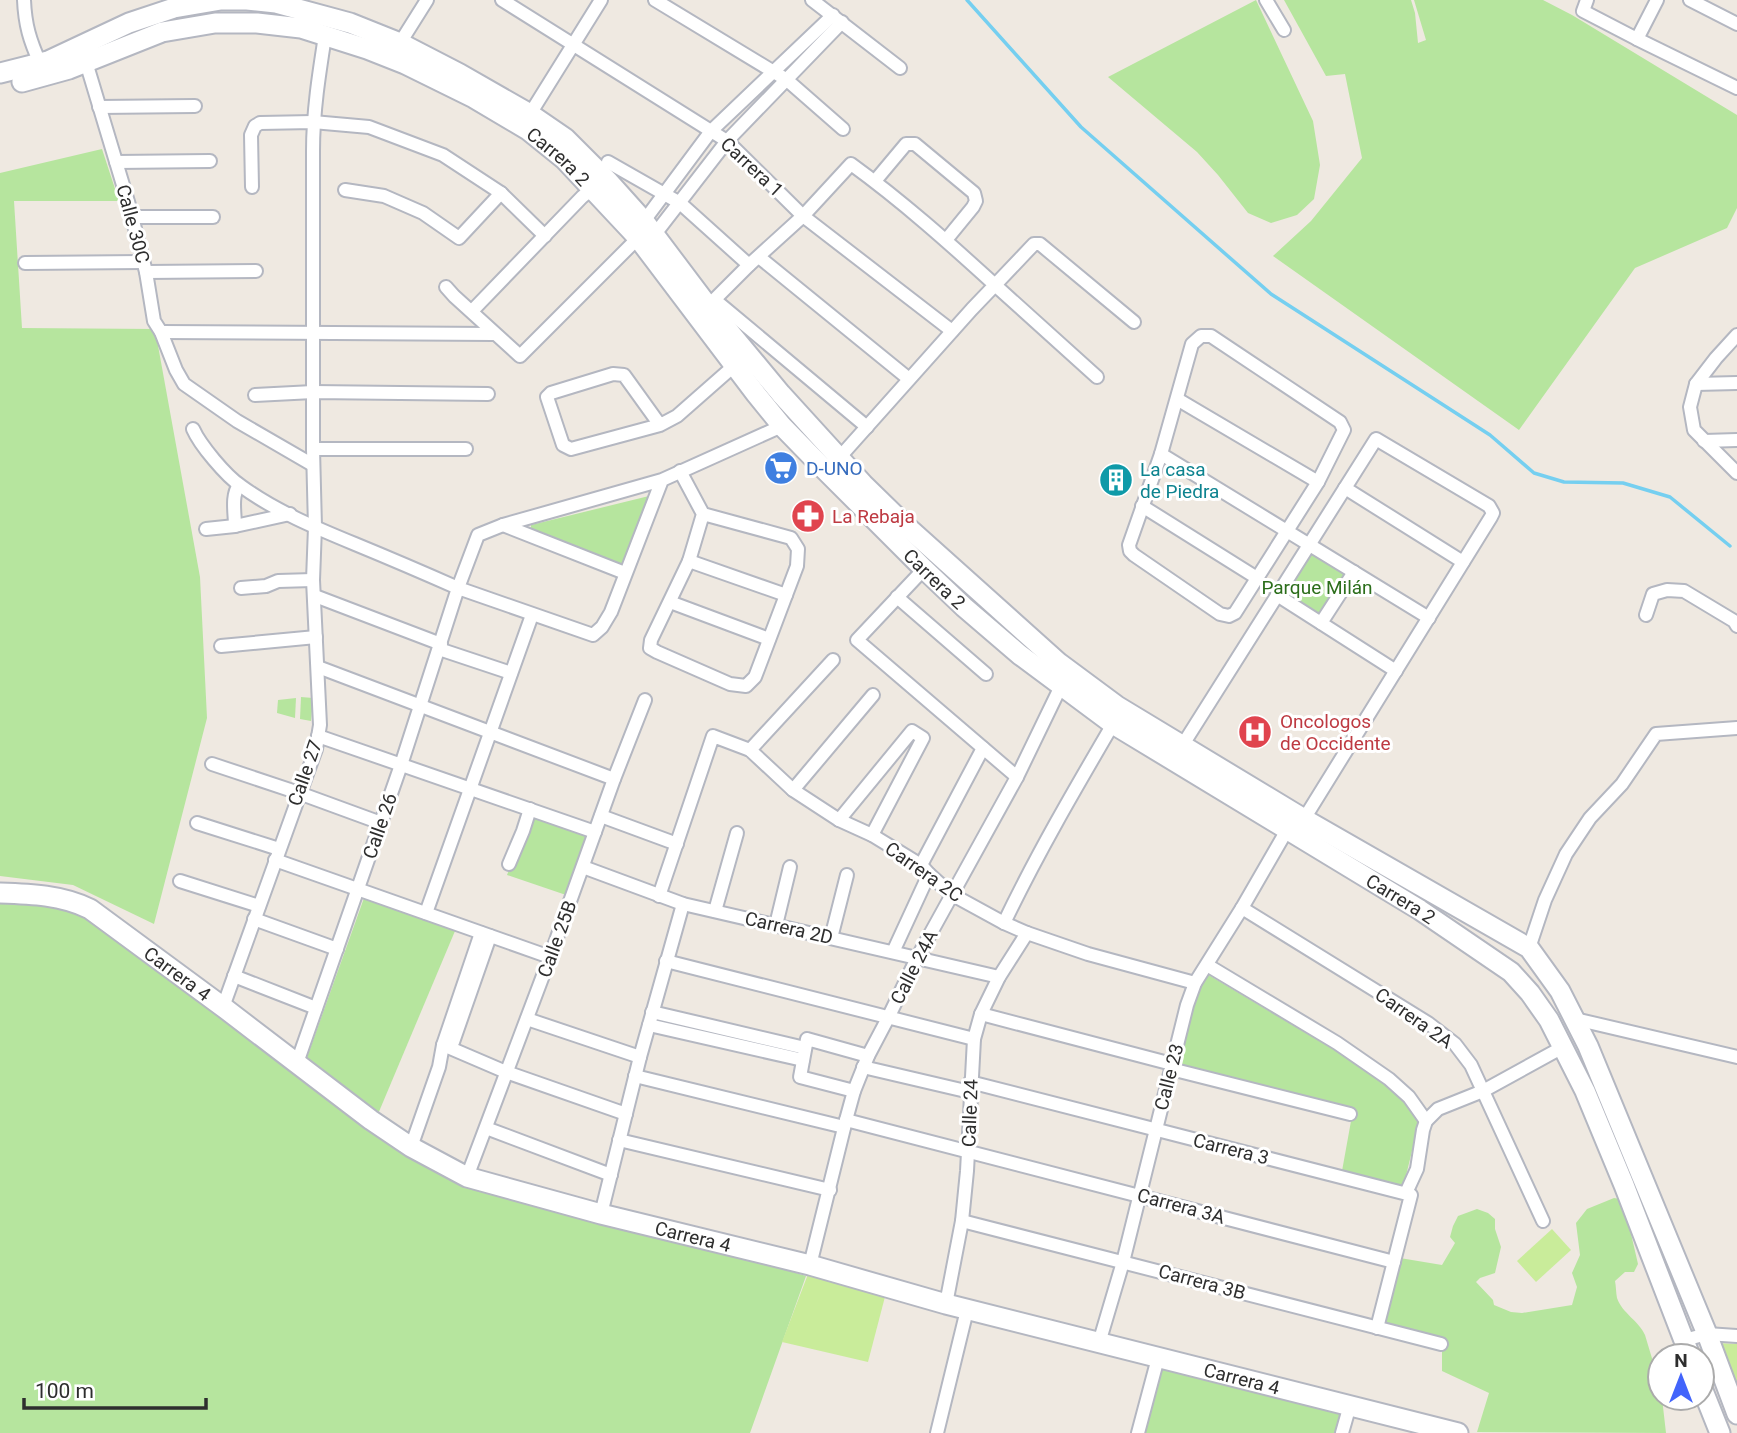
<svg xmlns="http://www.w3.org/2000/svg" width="1737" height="1433" font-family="Roboto,sans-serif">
  <rect width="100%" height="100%" fill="#efe9e1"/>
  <g fill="#b6e59e">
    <path d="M 1256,0 L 1313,121 L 1320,165 L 1314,199 L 1297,215 L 1271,223 L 1248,213 L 1218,175 L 1197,152 L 1108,77 Z"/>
    <path d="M 1284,0 L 1411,0 L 1415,13 L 1418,43 L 1426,40 L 1414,0 L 1543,0 L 1572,15 L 1737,115 L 1737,208 L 1727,228 L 1635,268 L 1519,430 L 1273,256 L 1311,221 L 1362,158 L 1345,74 L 1326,76 Z"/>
    <path d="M 102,149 L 119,201 L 14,201 L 22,328 L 155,329 L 200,577 L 207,718 L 154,924 L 73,885 L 0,876 L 0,173 Z"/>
    <path d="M 649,496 L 625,567 L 531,531 L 531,525 Z"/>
    <path d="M 1312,551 L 1352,575 L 1323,620 L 1283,594 Z"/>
    <path d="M 301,697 L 313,698 L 311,721 L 300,719 Z"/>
    <path d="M 296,698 L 295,718 L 277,713 L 278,700 Z"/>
    <path d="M 532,812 L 590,834 L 566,895 L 507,875 Z"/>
    <path d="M 0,898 L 90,909 L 411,1147 L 601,1214 L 806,1276 L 750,1433 L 0,1433 Z"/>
    <path d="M 364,898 L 455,931 L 378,1114 L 306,1060 Z"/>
    <path d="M 1207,974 L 1363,1067 L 1402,1096 L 1419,1122 L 1403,1188 L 1342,1171 L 1353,1110 L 1177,1064 L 1194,998 Z"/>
    <path d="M 1614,1198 L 1620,1199 L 1625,1208 L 1638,1264 L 1634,1272 L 1625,1272 L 1615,1281 C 1616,1286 1616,1293 1617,1298 C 1622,1313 1639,1321 1645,1335 L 1660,1385 L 1660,1398 L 1662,1398 L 1666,1433 L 1477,1432 L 1489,1393 L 1442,1371 L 1442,1341 L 1380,1325 L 1400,1258 L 1442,1265 L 1455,1243 L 1450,1237 L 1453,1226 L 1458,1216 L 1477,1209 L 1488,1213 L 1495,1219 L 1495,1229 L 1501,1247 L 1495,1273 L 1480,1278 L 1476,1282 L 1493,1300 L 1494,1305 L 1511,1312 L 1522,1313 L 1572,1305 L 1577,1287 L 1572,1273 L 1580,1255 L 1576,1223 L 1587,1209 Z"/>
    <path d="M 1158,1358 L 1350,1405 L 1342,1433 L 1138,1433 Z"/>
  </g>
  <g fill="#c9ec9a">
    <path d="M 1552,1229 L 1571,1250 L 1536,1282 L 1517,1261 Z"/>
    <path d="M 810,1269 L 887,1289 L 868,1362 L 782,1342 Z"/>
    <path d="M 1717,1343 L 1737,1344 L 1737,1395 Z"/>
  </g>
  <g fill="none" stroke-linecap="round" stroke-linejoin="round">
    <path stroke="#75cff0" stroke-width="3.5" d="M 967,0 L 1081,127 L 1271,294 L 1490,435 L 1534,473 L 1564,482 L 1623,483 L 1670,497 L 1730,546"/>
    <g stroke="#b4b7c1" stroke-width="16">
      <g id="street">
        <path d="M 24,0 C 25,25 30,41 40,63"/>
        <path d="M 502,0 L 727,141 L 803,216 L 952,331"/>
        <path d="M 655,0 L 787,80 L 843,129"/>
        <path d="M 812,0 L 900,68"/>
        <path d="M 1266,0 L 1284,30"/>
        <path d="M 1587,0 L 1583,11 L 1637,39 L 1657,0"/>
        <path d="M 1690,0 L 1737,24"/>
        <path d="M 1637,39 L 1737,88"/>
        <path d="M 400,43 L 427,0"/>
        <path d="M 86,62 L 129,205 L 146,272 L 154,321 L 161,332 L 176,370 L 184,384 L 237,421 L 313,465"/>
        <path d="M 99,107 L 195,106"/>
        <path d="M 530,114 L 601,0"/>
        <path d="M 116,162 L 210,161"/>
        <path d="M 608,162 L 680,203 L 749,265"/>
        <path d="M 875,181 L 906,144 L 915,144 L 974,193 L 976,201 L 973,207 L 946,240"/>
        <path d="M 252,187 L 251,135 L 255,126 L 260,123 L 313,122 L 369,127 L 443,155 L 501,193 L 545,236"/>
        <path d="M 345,190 L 384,196 L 423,213 L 459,238 L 501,193"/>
        <path d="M 131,217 L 213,217"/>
        <path d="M 644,221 L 711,131 L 833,15"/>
        <path d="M 655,234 L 727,141 L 842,22"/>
        <path d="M 759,257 L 909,379"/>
        <path d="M 25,263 L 143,262"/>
        <path d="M 146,272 L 256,271"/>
        <path d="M 446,287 L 454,296 L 520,356 L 638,238"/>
        <path d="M 715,300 L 867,427"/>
        <path d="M 708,306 L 749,265 L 803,216 L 851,164 C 902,201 949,243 995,285 L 972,309 L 839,458"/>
        <path d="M 472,311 L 582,197 L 593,188"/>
        <path d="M 161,332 L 494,334"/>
        <path d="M 1737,335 L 1716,358 L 1696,384 L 1690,407 L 1694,430 L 1737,473"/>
        <path d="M 1201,336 L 1211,336 L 1340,422 L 1344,430 L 1318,482 L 1235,613 L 1229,616 L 1220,614 L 1134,555 L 1130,551 L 1129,545 L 1161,454 L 1192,344 Z"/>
        <path d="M 1097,377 L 995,285 L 1034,244 L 1040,244 L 1134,322"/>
        <path d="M 1696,384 L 1737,383"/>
        <path d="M 255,395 L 313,392 L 488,394"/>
        <path d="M 1177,399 L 1318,482"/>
        <path d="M 660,425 L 624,375 L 613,374 L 551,393 L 547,397 L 563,445 L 571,449 L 660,425 L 677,416 L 735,365"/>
        <path d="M 193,429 C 200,445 226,476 241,486 C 275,511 316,528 355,544 C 389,558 424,573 458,588 L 401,765 L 297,1063"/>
        <path d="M 1704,441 L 1737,440"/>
        <path d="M 313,449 L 466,449"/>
        <path d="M 1161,454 L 1429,618"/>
        <path d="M 680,471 L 703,514 L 689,561 L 651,640 L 650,648 L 657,652 L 730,684 L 746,686 L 755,677 L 797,566 L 798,549 L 791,538 L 703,514"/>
        <path d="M 662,480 L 611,612 L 602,627 L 593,635 L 458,588 L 478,535 L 503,525 L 662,480 L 782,426"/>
        <path d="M 1345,488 L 1463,562"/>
        <path d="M 1142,506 L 1257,578"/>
        <path d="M 503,525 L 625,573"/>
        <path d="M 235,526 C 235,513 231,496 239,485"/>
        <path d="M 206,529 L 235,526 L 290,514"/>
        <path d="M 689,561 L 786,595"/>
        <path d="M 924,569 L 857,640 L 1017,777"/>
        <path d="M 241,588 L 266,586 L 278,581 L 313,580"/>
        <path d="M 1277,595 L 1396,671"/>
        <path d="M 315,596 L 441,644"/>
        <path d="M 897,597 L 986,674"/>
        <path d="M 670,602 L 769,639"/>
        <path d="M 1646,615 L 1653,594 L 1667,590 L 1684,591 L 1734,621 L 1737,626"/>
        <path d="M 1321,623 L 1354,572"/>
        <path d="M 221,646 L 316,637"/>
        <path d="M 439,649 L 511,673"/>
        <path d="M 318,667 L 614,779"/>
        <path d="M 318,736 L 595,832"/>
        <path d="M 1182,746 L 1376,439 L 1489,506 L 1493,513 L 1491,517 L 1304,819"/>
        <path d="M 750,750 L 833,660"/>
        <path d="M 212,764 L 299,793 L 381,823"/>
        <path d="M 793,790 L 873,695"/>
        <path d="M 601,816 L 677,844"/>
        <path d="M 839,820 L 912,731 L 923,738 L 872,835"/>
        <path d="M 197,823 L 279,849"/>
        <path d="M 275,860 L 550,957"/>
        <path d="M 509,864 L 523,831 L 530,809"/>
        <path d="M 921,865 L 983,748"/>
        <path d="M 583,867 L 683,904 L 999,977"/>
        <path d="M 180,881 L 259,906"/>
        <path d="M 659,896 L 713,736 L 750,750 L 793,790 L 839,820 L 872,835 L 921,865 L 929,874 L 951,894 L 1004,923 L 1027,933 L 1088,954 L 1195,983"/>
        <path d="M 1242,908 L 1428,1023 L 1455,1044 L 1471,1065 L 1543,1221"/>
        <path d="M 715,911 L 737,833"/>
        <path d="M 426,913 L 532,615"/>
        <path d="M 254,919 L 337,949"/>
        <path d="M 1004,923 C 1037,854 1075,789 1113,724"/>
        <path d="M 776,925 L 790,867"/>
        <path d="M 831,938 L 847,875"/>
        <path d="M 1529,948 L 1545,900 L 1566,854 L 1590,818 L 1622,784 L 1656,734 L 1737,728"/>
        <path d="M 893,952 L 929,874"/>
        <path d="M 666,961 L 974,1039"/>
        <path d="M 1207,965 L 1337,1043 L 1389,1079 L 1409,1097 L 1426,1121"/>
        <path d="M 234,976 L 316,1008"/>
        <path d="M 223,1007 L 316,749 L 320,725 L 313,580 L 315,527 L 313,449 L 313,151 C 313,112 319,74 325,36"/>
        <path d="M 652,1012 L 805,1048"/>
        <path d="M 981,1014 L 1172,1064"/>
        <path d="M 527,1019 L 640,1057"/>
        <path d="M 1575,1019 L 1737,1057"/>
        <path d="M 649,1025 L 803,1060"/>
        <path d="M 453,1042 L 490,936"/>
        <path d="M 443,1045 L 506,1072 L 626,1114"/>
        <path d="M 863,1067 L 970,1092"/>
        <path d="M 1171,1069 L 1350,1114"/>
        <path d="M 635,1076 L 844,1127"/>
        <path d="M 970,1082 L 1411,1195 L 1377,1328"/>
        <path d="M 854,1091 L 800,1077 L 807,1039 L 868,1056"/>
        <path d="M 846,1120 L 1394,1262"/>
        <path d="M 486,1128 L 611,1175"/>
        <path d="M 619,1140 L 830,1190"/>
        <path d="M 411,1147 L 439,1067 L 443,1045 L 481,933"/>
        <path d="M 467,1177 L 550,957 L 614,779 L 645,700"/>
        <path d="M 1406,1193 L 1417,1169 L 1423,1130 L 1426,1121 L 1438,1109 L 1483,1091 L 1563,1047"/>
        <path d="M 601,1214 L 640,1057 L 683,904"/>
        <path d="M 962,1221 L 1441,1344"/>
        <path d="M 810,1265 L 846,1120 L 854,1091 L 868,1056 L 888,1018 L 917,958 L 1017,777 L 1061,686"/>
        <path d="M 946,1304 L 962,1221 L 967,1171 L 974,1039 L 981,1014 L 999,977 L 1027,933"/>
        <path d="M 1684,1340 L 1707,1334 L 1737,1336"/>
        <path d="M 1099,1343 L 1123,1262 L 1187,1005 L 1195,983 L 1242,908 L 1287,830"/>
        <path d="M 937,1433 L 967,1310"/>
        <path d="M 1138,1433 L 1158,1358"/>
        <path d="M 1342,1433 L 1350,1405"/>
      </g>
    </g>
    <g stroke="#b4b7c1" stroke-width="23">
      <g id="secondary">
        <path d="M 0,73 L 48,61 L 129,23 L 174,8 L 221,0 L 247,0 L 276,3 L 350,23 L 400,43 L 460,74 L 530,114 L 565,138 L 609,182 L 644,221 L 708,306 L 781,394 L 863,484 L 904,524 L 1059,663 L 1117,706 L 1304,819 L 1529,948 L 1560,991 L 1588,1046 L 1707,1334 L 1737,1414"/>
        <path id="s1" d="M 22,82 L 69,69 L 162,32 L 215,23 L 257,23 L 301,28 L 367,49 L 405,64 L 474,98 L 528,130 L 564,159 L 638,238 L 756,394 L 782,426 L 823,468 L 924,569 L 964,607 L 1020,655 L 1113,724 L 1420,910 L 1511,972 L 1530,993 L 1549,1020 L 1585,1091 L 1624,1185 L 1690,1356"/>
        <path id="s2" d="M 0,893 C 31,894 62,895 90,909 L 223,1007 L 371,1120 L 411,1147 L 467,1177 L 601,1214 L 810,1265 L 946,1304 L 1458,1433"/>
        <path d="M 1702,1388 L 1720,1433"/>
      </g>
    </g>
    <use href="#street" stroke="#fff" stroke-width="12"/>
    <use href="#secondary" stroke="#fff" stroke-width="19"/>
  </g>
  <defs>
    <g id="supermarket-disc" transform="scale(1.75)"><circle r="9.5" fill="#3f7fe0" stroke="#fff"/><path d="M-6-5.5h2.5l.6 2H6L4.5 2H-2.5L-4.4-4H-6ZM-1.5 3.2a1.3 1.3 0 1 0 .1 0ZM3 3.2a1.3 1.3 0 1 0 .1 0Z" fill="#fff"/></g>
    <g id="building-disc" transform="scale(1.75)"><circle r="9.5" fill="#0f9aa8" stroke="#fff"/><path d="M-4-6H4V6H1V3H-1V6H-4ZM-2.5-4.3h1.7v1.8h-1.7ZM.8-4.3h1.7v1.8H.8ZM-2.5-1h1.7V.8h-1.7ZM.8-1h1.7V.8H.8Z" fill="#fff"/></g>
    <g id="pharmacy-disc" transform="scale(1.75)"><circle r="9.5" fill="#e0444e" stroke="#fff"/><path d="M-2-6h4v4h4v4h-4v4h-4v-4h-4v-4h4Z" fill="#fff"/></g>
    <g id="hospital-disc" transform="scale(1.75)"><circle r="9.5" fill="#e0444e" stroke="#fff"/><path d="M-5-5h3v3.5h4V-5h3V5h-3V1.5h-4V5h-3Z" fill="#fff"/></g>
  </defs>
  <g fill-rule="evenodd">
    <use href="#supermarket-disc" x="781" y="468"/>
    <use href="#building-disc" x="1116" y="480"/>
    <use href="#pharmacy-disc" x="808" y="516"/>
    <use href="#hospital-disc" x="1255" y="732"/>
  </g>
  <g text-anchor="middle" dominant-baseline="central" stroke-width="6" stroke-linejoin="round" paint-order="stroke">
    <g font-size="19" fill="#2e2e2e" stroke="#fff">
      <text stroke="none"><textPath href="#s1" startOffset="579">Carrera 2</textPath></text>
      <text transform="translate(752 167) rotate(43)">Carrera 1</text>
      <text transform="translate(133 224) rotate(75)">Calle 30C</text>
      <text stroke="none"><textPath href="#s1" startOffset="1146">Carrera 2</textPath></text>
      <text transform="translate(305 773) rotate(-71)">Calle 27</text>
      <text transform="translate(380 826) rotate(-71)">Calle 26</text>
      <text transform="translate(924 872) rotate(35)">Carrera 2C</text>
      <text stroke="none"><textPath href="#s1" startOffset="1713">Carrera 2</textPath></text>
      <text transform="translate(789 928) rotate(13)">Carrera 2D</text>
      <text transform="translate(557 939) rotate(-70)">Calle 25B</text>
      <text transform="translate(914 967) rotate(-63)">Calle 24A</text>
      <text stroke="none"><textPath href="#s2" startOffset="201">Carrera 4</textPath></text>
      <text transform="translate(1414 1018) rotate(35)">Carrera 2A</text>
      <text transform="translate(1169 1077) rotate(-76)">Calle 23</text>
      <text transform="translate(970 1113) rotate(-88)">Calle 24</text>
      <text transform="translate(1231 1149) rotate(14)">Carrera 3</text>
      <text transform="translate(1181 1206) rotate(15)">Carrera 3A</text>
      <text stroke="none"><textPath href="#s2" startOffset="789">Carrera 4</textPath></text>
      <text transform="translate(1202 1282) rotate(15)">Carrera 3B</text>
      <text stroke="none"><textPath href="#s2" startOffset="1356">Carrera 4</textPath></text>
    </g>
    <g font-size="19" fill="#366cbe" stroke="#fff" text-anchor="start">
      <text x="806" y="468">D-UNO</text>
    </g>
    <g font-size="19" fill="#0d838f" stroke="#fff" text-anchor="start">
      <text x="1140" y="469">La casa<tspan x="1140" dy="22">de Piedra</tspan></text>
    </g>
    <g font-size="19" fill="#be3a42" stroke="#fff" text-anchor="start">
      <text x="832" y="516">La Rebaja</text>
      <text x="1280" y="721">Oncologos<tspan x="1280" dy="22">de Occidente</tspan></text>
    </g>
    <g font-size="19" fill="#2c6e1b" stroke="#fff">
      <text x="1317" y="587">Parque Milán</text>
    </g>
  </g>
  <g transform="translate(1681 1377)"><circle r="33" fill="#ffffff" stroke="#ababab" stroke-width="2"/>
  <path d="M0-5L12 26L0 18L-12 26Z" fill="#4264fb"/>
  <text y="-10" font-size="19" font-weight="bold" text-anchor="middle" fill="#2e2e2e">N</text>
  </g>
  <path d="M24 1398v10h182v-10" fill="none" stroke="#2e2e2e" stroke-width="3.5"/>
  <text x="35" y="1398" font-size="21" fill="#2e2e2e" stroke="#ffffff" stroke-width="5" paint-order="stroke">100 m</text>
</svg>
